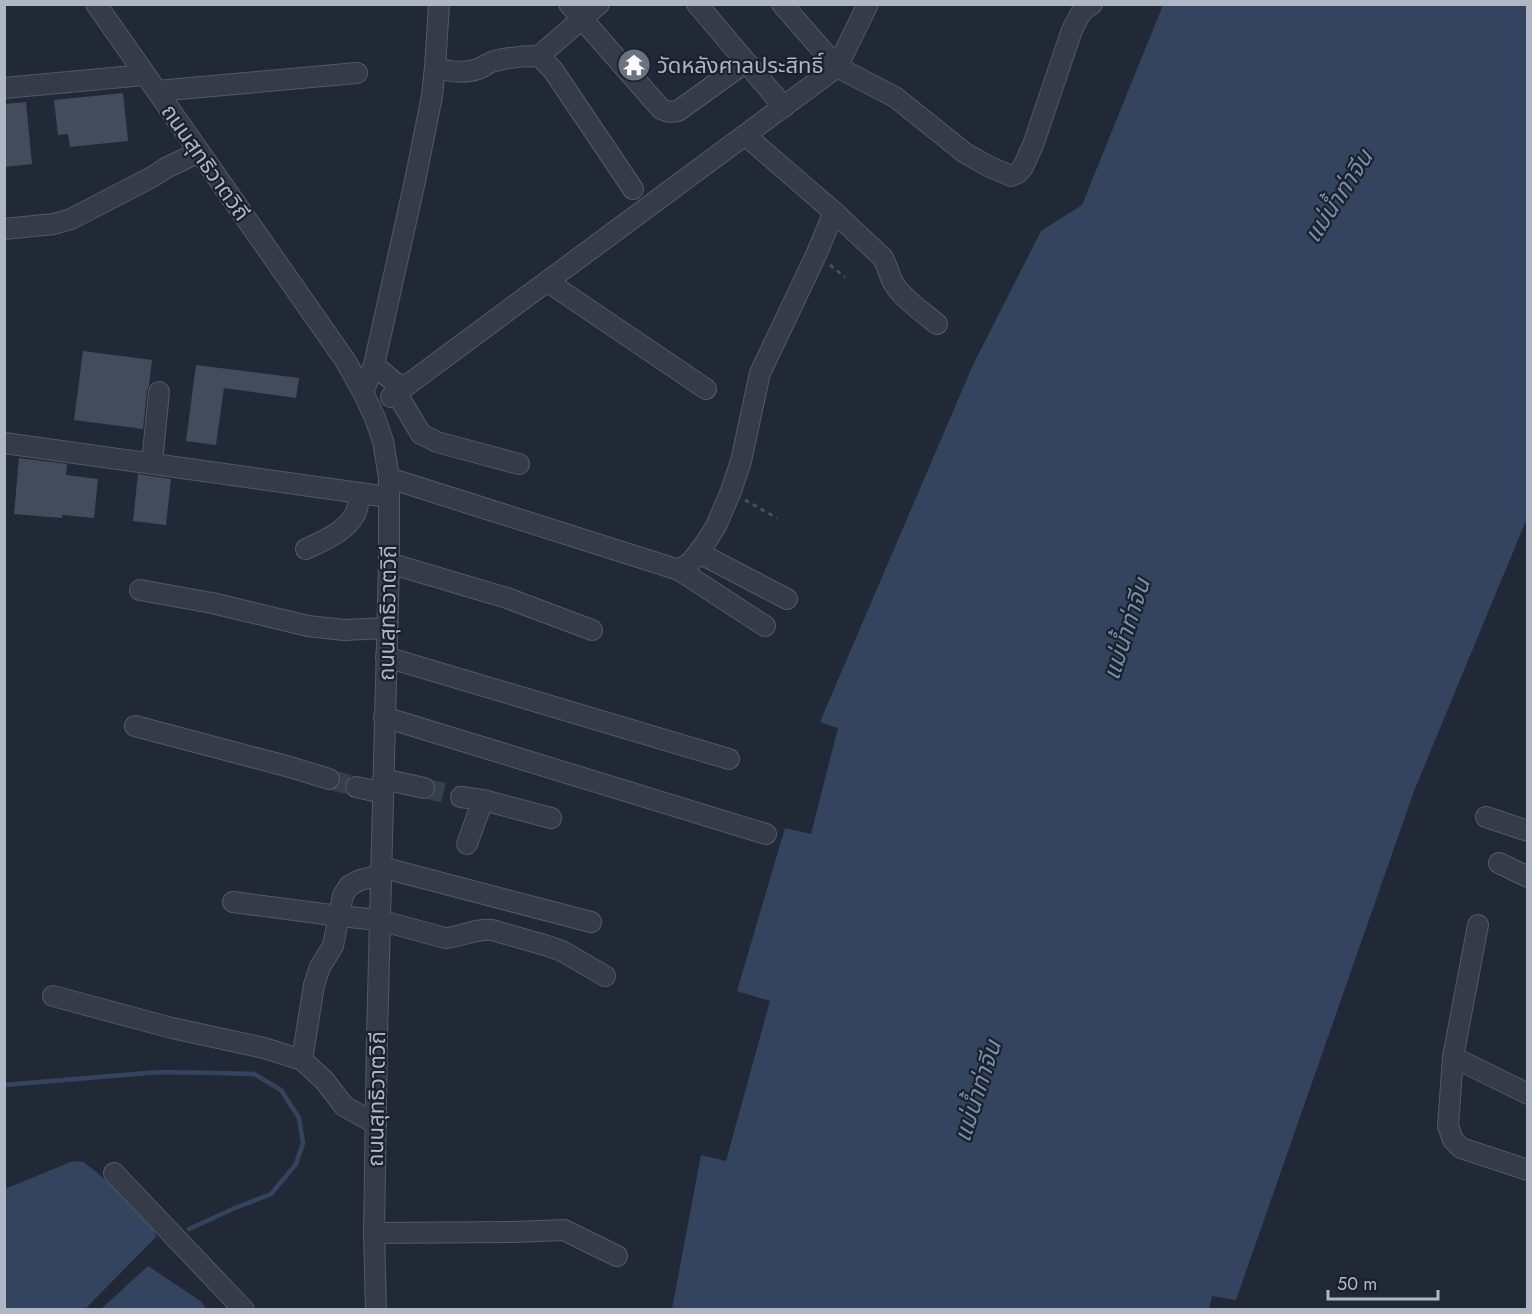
<svg xmlns="http://www.w3.org/2000/svg" width="1532" height="1314" font-family="Jost,'Noto Sans Thai',sans-serif">
  <rect width="100%" height="100%" fill="#212937"/>
  <g fill="#35445e">
    <path d="M 1163,5 L 1527,5 L 1527,518 L 1414,791 L 1236,1300 L 1212,1296 L 1209,1310 L 672,1309 L 701,1155 L 726,1161 L 770,1001 L 737,991 L 785,828 L 811,834 L 838,728 L 820,722 L 973,365 L 1041,231 L 1082,205 Z"/>
    <path d="M 73,1161 L 83,1162 L 94,1170 L 151,1221 L 156,1237 L 85,1309 L 5,1310 L 5,1189 Z"/>
    <path d="M 148,1266 L 202,1302 L 206,1309 L 101,1309 Z"/>
  </g>
  <g fill="none" stroke-linecap="round" stroke-linejoin="round">
    <path stroke="#35445e" stroke-width="4.5" d="M 4,1085 L 159,1072 L 218,1073 L 254,1074 L 281,1090 L 299,1118 L 303,1143 L 296,1164 L 271,1194 L 235,1208 L 189,1229"/>
  </g>
  <g fill="#424c5c">
    <path d="M 123,93 L 128,141 L 70,147 L 68,134 L 58,135 L 54,100 Z"/>
    <path d="M 26,102 L 32,164 L 4,167 L 4,104 Z"/>
    <path d="M 83,351 L 152,360 L 149,385 L 147,391 L 143,429 L 74,420 Z"/>
    <path d="M 196,365 L 299,378 L 296,398 L 224,388 L 216,445 L 186,441 Z"/>
    <path d="M 19,458 L 67,464 L 66,475 L 98,479 L 94,518 L 62,515 L 62,518 L 14,514 Z"/>
    <path d="M 138,474 L 171,479 L 166,525 L 133,521 Z"/>
  </g>
  <g fill="none" stroke-linecap="round" stroke-linejoin="round">
    <g stroke="#363e4c" stroke-width="20" stroke-dasharray="20 10" stroke-linecap="butt">
      <path d="M 329,779 L 356,787"/>
      <path d="M 424,788 L 461,797"/>
    </g>
    <g stroke="#525965" stroke-width="22">
      <g id="minor">
        <path d="M 96,4 L 345,360 L 363,392 L 375,418 L 383,441 L 389,478 L 389,563 L 377,1038 L 374,1233 L 376,1310"/>
        <path d="M 439,4 L 435,67 C 449,72 463,74 478,69 C 484,67 489,62 495,61 C 510,57 524,56 539,56 L 553,70 L 633,189"/>
        <path d="M 569,4 L 661,109 L 669,112 L 678,111 L 746,62"/>
        <path d="M 697,4 L 784,107"/>
        <path d="M 782,4 L 837,67 L 895,97 L 965,153 L 988,166 L 1011,176 L 1018,173 L 1023,167 L 1033,145 L 1072,30 L 1082,11 L 1092,4"/>
        <path d="M 539,56 L 599,4"/>
        <path d="M 4,88 L 144,75"/>
        <path d="M 157,91 L 357,73"/>
        <path d="M 746,136 L 834,212 L 883,258 C 888,267 889,276 894,284 C 904,300 923,312 937,324"/>
        <path d="M 4,229 L 54,224 L 71,219 L 152,177 L 166,168 L 199,152"/>
        <path d="M 548,282 L 706,389"/>
        <path d="M 374,365 L 394,382 L 405,387"/>
        <path d="M 363,392 L 374,365 L 415,181 L 432,96 L 435,67"/>
        <path d="M 397,394 L 421,434 L 437,442 L 519,464"/>
        <path d="M 391,397 L 837,67 L 868,4"/>
        <path d="M 4,443 L 388,497"/>
        <path d="M 152,463 L 159,392"/>
        <path d="M 389,478 L 679,570 L 691,562 L 704,545 L 716,526 L 731,491 L 741,461 L 760,373 L 816,255 L 834,212"/>
        <path d="M 306,549 C 323,541 348,531 356,512 C 358,506 359,499 360,493"/>
        <path d="M 699,553 L 787,599"/>
        <path d="M 389,563 L 507,598 L 592,630"/>
        <path d="M 679,570 L 765,626"/>
        <path d="M 140,590 L 212,603 L 308,626 L 344,630 L 387,628"/>
        <path d="M 386,657 L 729,759"/>
        <path d="M 384,717 L 766,834"/>
        <path d="M 135,726 L 290,767 L 329,779"/>
        <path d="M 383,779 L 424,788"/>
        <path d="M 356,787 L 383,793"/>
        <path d="M 461,797 L 483,800 L 551,818"/>
        <path d="M 1486,817 L 1528,831"/>
        <path d="M 467,844 L 483,800"/>
        <path d="M 1499,863 L 1528,877"/>
        <path d="M 381,867 L 591,922"/>
        <path d="M 233,902 L 339,916 L 379,920 L 445,938 C 462,937 475,928 492,930 L 548,946 L 562,951 L 605,976"/>
        <path d="M 1478,925 L 1453,1057 L 1528,1094"/>
        <path d="M 53,996 L 172,1028 L 264,1048 L 302,1060 L 324,1080 L 344,1106 L 376,1124"/>
        <path d="M 1453,1057 L 1448,1126 L 1453,1140 L 1461,1148 L 1528,1170"/>
        <path d="M 302,1060 L 314,985 L 320,967 L 333,946 L 343,895 L 349,886 L 360,880 L 381,875"/>
        <path d="M 114,1173 L 244,1310"/>
        <path d="M 374,1233 L 515,1232 L 564,1230 L 617,1256"/>
      </g>
    </g>
    <g stroke="#415256" stroke-width="3" stroke-dasharray="4.5 4.5" stroke-linecap="butt">
      <path d="M 830,265 L 845,277"/>
      <path d="M 745,500 L 777,518"/>
    </g>
    <use href="#minor" stroke="#353c48" stroke-width="20"/>
  </g>
  <defs>
    <g id="temple-disc" transform="scale(1.725)"><circle r="9.5" fill="#6b7280" stroke="#1a212c"/><path d="M0-6L5-2H3V0L6.5 2.5H4V6H1.5V3h-3V6H-4V2.5H-6.5L-3 0V-2H-5Z" fill="#fff"/></g>
  </defs>
  <g fill-rule="evenodd">
    <use href="#temple-disc" x="634" y="65"/>
  </g>
  <g text-anchor="middle" dominant-baseline="central" stroke-width="4.5" stroke-linejoin="round" paint-order="stroke">
    <g font-size="22" fill="#afb6c4" stroke="#1a212c" text-anchor="start">
      <text x="657" y="65">วัดหลังศาลประสิทธิ์</text>
    </g>
    <g font-size="22" fill="#afb6c4" stroke="#1a212c">
      <text transform="translate(206 162) rotate(55)">ถนนสุทธิวาตวิถี</text>
      <text transform="translate(387 613) rotate(-89)">ถนนสุทธิวาตวิถี</text>
      <text transform="translate(376 1099) rotate(-89)">ถนนสุทธิวาตวิถี</text>
    </g>
    <g font-size="24" font-style="italic" fill="#788cab" stroke="#1a212c">
      <text transform="translate(1338 196) rotate(-57)">แม่น้ำท่าจีน</text>
      <text transform="translate(1126 629) rotate(-72)">แม่น้ำท่าจีน</text>
      <text transform="translate(977 1091) rotate(-72)">แม่น้ำท่าจีน</text>
    </g>
  </g>
  <rect width="1532" height="1314" fill="none" stroke="#afb6c4" stroke-width="12"/>
  <path d="M1328 1290v9h110v-9" fill="none" stroke="#afb6c4" stroke-width="3"/>
  <text x="1337" y="1290" font-size="18" fill="#afb6c4" stroke="#1a212c" stroke-width="4.5" paint-order="stroke">50 m</text>
</svg>
